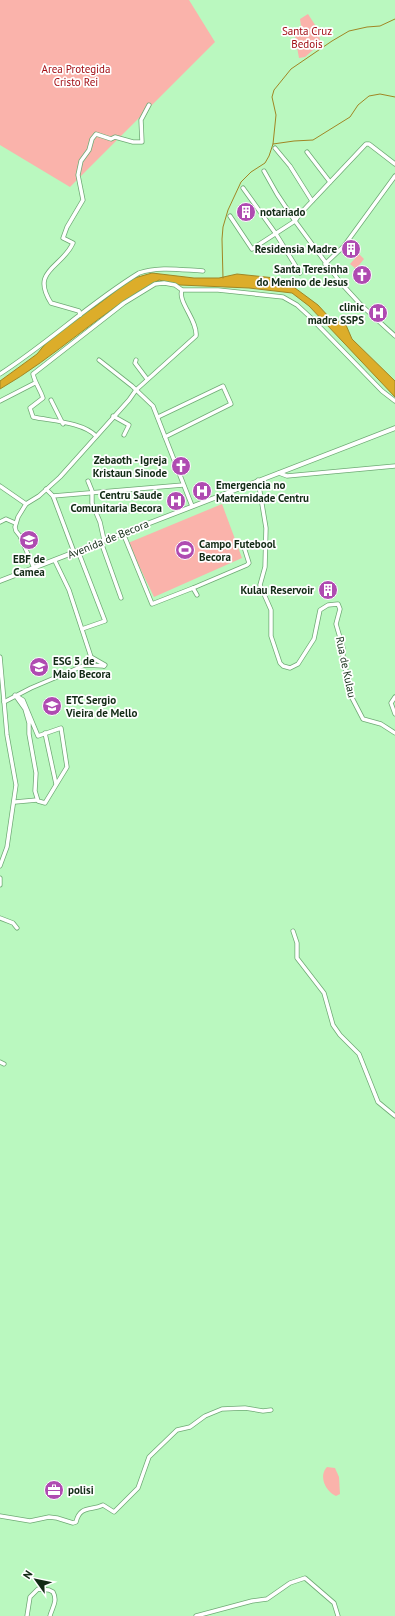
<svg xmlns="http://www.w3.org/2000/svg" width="395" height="1616" font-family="'PT Sans',sans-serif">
  <rect width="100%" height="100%" fill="#baf8bf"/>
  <g fill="#fab3ab">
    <path d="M 0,0 L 189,0 L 215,42 L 70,187 L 0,145 Z"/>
    <path d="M 308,14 L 317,28 L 321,43 L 305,57 L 299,58 L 294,31 L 301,26 L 300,19 Z"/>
    <path d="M 359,254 L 364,259 L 356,269 L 350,264 Z"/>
    <path d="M 222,504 L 242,558 L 154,597 L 128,543 Z"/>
    <path d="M 327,1467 L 335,1468 L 339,1477 L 340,1494 L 336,1496 C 326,1492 318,1476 327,1467 Z"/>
  </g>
  <path fill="#dcad2a" stroke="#a08624" d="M 152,273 L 194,278 L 219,278 L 237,274 L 275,278 L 291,285 L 318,305 L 329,317 L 346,325 L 352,339 L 395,381 L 395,397 L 309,306 L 292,293 L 249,288 L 180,285 L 159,280 C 102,310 56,357 0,389 L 0,381 L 37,354 L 46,343 L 74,320 L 96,306 L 117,290 L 131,279 Z"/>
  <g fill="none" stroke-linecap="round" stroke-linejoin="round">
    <g stroke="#a08624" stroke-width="1">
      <path d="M 273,144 L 294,141 L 313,140 L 350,117 L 358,105 L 369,96 L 380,94 L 395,97"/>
      <path d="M 223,278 L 222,239 L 223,227 L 228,210 L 241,182 L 251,172 L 265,163 L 269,156 L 273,144 L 276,115 L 272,97 L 274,90 L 291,69 L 332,41 L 349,31 L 367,27 L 380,26 L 395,19"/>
    </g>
    <g stroke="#6faa75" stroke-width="5">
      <g id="minor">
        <path d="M 275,148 L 290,166 L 312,201"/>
        <path d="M 307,152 L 330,182"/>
        <path d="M 395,164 L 369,144 L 366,144 L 299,215 L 295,221 L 340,282 L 362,306 L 395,336"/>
        <path d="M 243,188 L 276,234 L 300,273"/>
        <path d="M 230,216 L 252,249 L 295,221 L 277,194 L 264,171"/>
        <path d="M 325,264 L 344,246 L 395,176"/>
        <path d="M 80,315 L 79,311 L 51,303 C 30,270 62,268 73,243 L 63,238 L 67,227 L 83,200 L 78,175 L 81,161 L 89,150 L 92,139 L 96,134 L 111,139 L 115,137 L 133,142 L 142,142 L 141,120 L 149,105"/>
        <path d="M 99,360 L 132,386 L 153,406 L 192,506"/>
        <path d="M 136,360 L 135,363 L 147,379"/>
        <path d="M 0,374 C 48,343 90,303 139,273 C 159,266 182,270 203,271"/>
        <path d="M 51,400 L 63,424"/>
        <path d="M 0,401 L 35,383"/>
        <path d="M 113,416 L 129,425 L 124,435"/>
        <path d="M 158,417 L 223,386 L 231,404 L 165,437"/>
        <path d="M 96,436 C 83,422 51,421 33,417 L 30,408 L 43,398 C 40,389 35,383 33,374 L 124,303 L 155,284 L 164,283 L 175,285 L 182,290 L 218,290 L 283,297 L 297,305 L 310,317 L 382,391 L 395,401"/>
        <path d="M 279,473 L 287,476 L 395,466"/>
        <path d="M 258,480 L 266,528 L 265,567 L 260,585 L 271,610 L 271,636 L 280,663 L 283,666 L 290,668 L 298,664 L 314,639 L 320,610 L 328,605 L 338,604 L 340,609 L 336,624 L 343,648 L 343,662 L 344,668 L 349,674 L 350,694 L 363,719 L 381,724 L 395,733"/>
        <path d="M 88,481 L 92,491 L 92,503 L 100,522 L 104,540"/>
        <path d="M 0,486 L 26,504"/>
        <path d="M 46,489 L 53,496 L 74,552"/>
        <path d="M 53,496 L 183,485"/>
        <path d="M 0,522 L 6,519 L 15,523"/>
        <path d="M 123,533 L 152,604 L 193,588 L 197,595"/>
        <path d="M 101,542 L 121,598"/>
        <path d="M 78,551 L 105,621 L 82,629"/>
        <path d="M 55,561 L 69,590 L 91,657 L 105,665 L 104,666"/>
        <path d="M 34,568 L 20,536 L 16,531 L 15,527 L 18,517 L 26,504 L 39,496 L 60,477 L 129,400 L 136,390 L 196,336 C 198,321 177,301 182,290"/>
        <path d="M 193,588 L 247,565 L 249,563 L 244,547"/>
        <path d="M 0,657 L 7,735 L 16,785 L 7,847 L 0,866"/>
        <path d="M 15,695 L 23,700 L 38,736 L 61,728 L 67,767 L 45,803 L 38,801 L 35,791 L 36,773 L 29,734 L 29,723 L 25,709 Z"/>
        <path d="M 395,697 L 391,703 L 395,714"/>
        <path d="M 4,702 L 31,688 L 85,665 L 104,666"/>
        <path d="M 45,733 L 56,784"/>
        <path d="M 37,800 L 15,802 L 37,800"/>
        <path d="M 0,885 L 0,878"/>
        <path d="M 0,918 L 13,923 L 17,928"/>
        <path d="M 293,931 L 297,943 L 297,958 L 324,993 L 333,1025 L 340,1035 L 359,1054 L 378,1102 L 395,1116"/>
        <path d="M 0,1062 L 4,1064"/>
        <path d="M 0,1516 L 30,1521 L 49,1517 L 57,1518 L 73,1523 L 76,1522 C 80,1505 91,1511 103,1505 L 114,1512 L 138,1488 L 149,1457 L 177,1430 L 190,1427 L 205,1416 L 222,1409 L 245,1408 L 263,1411 L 271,1410"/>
        <path d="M 27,1616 L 30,1597 L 38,1589 L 49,1590 L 53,1592 C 58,1601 52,1608 50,1616"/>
        <path d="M 196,1616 L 252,1601 L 267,1599 L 290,1583 L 305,1578 L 334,1603 L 338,1616"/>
      </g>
    </g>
    <g stroke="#6faa75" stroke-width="5.5">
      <path id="major" d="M 0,581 L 395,428"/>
    </g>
    <use href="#minor" stroke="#fff" stroke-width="3.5"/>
    <use href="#major" stroke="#fff" stroke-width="4"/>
  </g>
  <defs>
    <g id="building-disc" transform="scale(1)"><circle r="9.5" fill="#af4bb1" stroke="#fff"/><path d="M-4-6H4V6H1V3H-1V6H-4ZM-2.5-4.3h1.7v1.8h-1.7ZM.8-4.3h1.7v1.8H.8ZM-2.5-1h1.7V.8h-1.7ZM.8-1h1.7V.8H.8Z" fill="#fff"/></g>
    <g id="church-disc" transform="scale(1)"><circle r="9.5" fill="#af4bb1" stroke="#fff"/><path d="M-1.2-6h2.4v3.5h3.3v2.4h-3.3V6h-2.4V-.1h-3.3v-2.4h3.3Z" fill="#fff"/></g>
    <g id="hospital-disc" transform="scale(1)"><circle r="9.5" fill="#af4bb1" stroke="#fff"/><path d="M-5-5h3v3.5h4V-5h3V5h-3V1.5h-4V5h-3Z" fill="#fff"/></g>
    <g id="school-disc" transform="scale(1)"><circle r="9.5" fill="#af4bb1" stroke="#fff"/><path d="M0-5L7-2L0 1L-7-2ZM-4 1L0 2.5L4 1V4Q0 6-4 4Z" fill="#fff"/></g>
    <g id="stadium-disc" transform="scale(1)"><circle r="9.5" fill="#af4bb1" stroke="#fff"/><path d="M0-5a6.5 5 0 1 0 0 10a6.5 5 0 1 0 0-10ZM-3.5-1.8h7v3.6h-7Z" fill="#fff"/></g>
    <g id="office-disc" transform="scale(1)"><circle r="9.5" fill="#af4bb1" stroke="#fff"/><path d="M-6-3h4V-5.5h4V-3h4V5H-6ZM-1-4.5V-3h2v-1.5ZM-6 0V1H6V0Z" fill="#fff"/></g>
  </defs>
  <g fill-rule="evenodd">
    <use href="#building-disc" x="246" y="212"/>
    <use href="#building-disc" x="351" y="249"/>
    <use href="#church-disc" x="362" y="275"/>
    <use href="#hospital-disc" x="378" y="313"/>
    <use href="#church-disc" x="181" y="466"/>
    <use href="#hospital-disc" x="202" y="491"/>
    <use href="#hospital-disc" x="176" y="501"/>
    <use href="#school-disc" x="29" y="540"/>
    <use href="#stadium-disc" x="185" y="550"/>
    <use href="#building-disc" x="328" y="590"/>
    <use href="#school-disc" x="39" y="667"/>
    <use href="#school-disc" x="52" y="706"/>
    <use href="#office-disc" x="54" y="1490"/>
  </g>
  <g text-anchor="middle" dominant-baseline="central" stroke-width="3.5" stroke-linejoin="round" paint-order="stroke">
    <g font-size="11" fill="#a20f16" stroke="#fff">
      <text x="307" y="31">Santa Cruz<tspan x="307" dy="13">Bedois</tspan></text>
      <text x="76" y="69">Area Protegida<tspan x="76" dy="13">Cristo Rei</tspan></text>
    </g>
    <g font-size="11" font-weight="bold" fill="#132b16" stroke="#fff" text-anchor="start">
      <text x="260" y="212">notariado</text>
      <text x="337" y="249" text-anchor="end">Residensia Madre</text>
      <text x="348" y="269" text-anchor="end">Santa Teresinha<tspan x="348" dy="13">do Menino de Jesus</tspan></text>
      <text x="364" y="307" text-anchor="end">clinic<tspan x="364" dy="13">madre SSPS</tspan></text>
      <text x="167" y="460" text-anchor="end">Zebaoth - Igreja<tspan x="167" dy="13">Kristaun Sinode</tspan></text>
      <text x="216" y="485">Emergencia no<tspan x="216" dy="13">Maternidade Centru</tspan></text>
      <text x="162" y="495" text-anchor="end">Centru Saude<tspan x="162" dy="13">Comunitaria Becora</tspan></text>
      <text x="199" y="544">Campo Futebool<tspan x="199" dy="13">Becora</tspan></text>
      <text x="29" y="559" text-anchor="middle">EBF de<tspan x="29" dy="13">Camea</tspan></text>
      <text x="314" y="590" text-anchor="end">Kulau Reservoir</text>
      <text x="53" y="661">ESG 5 de<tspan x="53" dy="13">Maio Becora</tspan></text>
      <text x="66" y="700">ETC Sergio<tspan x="66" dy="13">Vieira de Mello</tspan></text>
      <text x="68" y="1490">polisi</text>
    </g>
    <g font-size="11" fill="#132b16" stroke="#fff">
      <text transform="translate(108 539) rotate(-22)">Avenida de Becora</text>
      <text transform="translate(346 667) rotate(78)">Rua de Kulau</text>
    </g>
  </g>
  <g transform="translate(36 1580) rotate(303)" stroke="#ffffff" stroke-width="3" paint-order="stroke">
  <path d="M0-3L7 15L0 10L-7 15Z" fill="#132b16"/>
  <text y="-6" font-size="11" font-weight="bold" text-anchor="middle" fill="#132b16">N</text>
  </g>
</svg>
